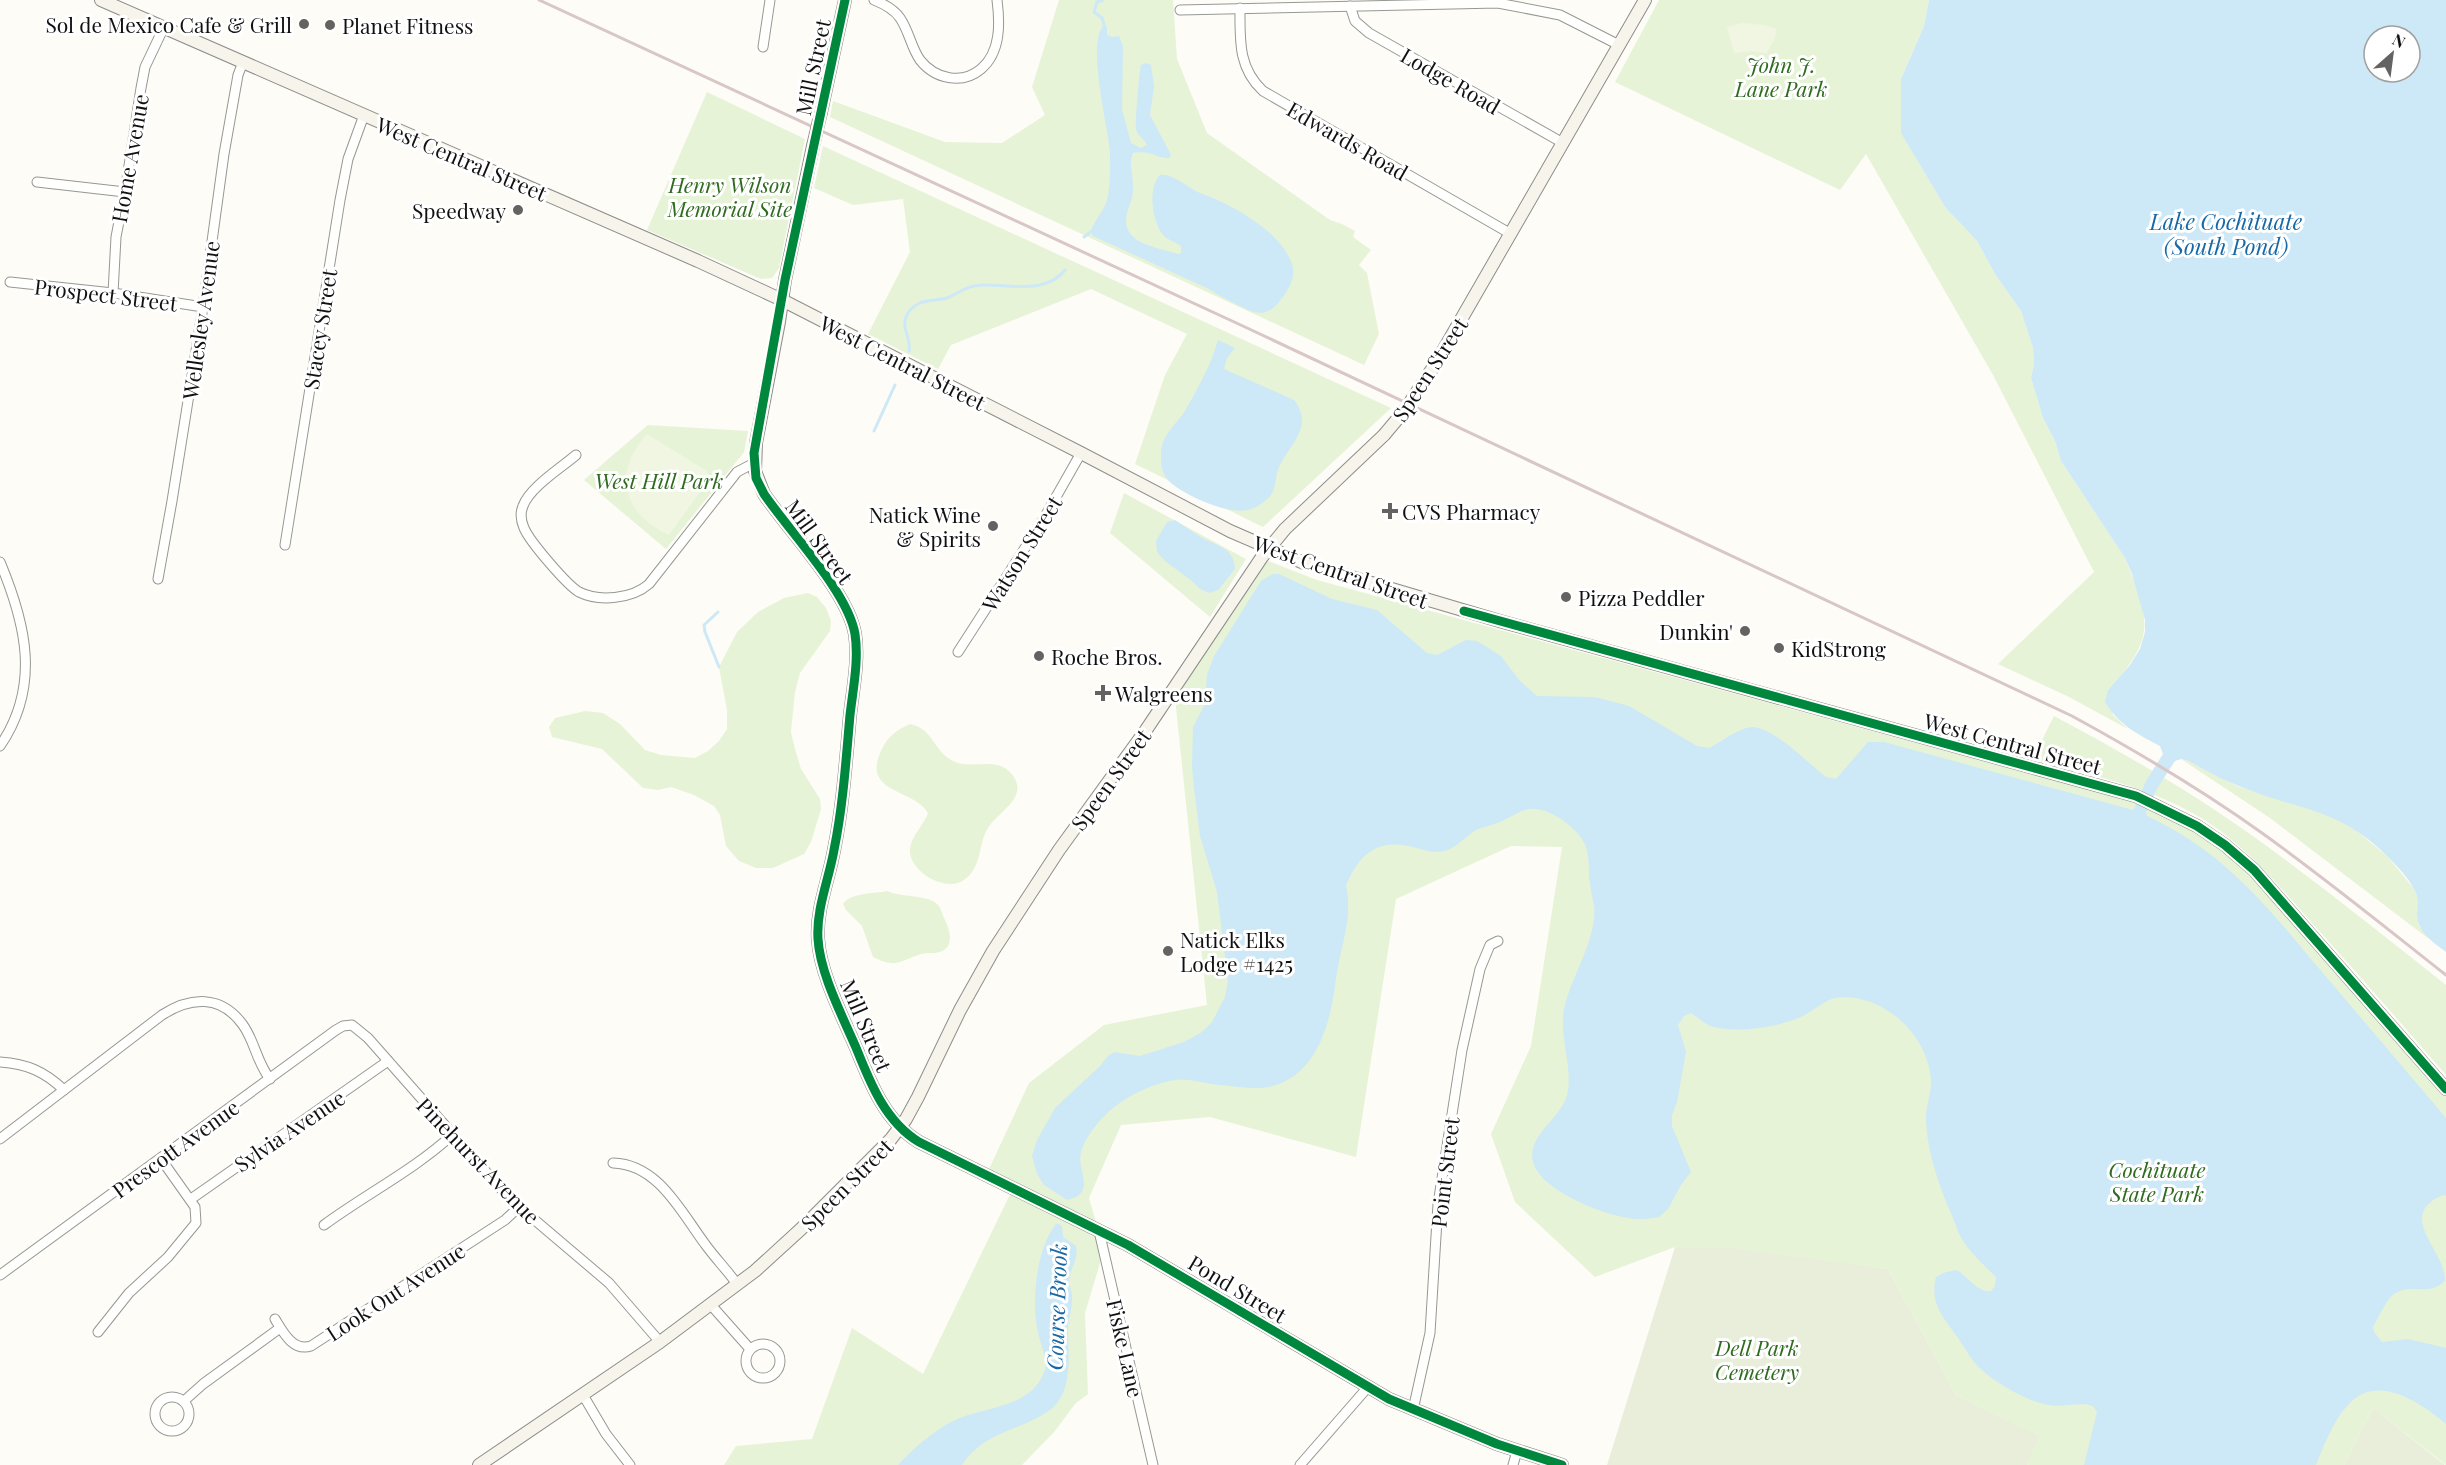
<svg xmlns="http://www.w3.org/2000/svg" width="2446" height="1465" font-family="'Playfair Display',serif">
  <rect width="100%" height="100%" fill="#fdfcf7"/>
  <g fill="#e7f3d7">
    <path d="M 1059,0 L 1173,0 L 1177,59 L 1207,133 L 1330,220 L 1342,224 L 1355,231 L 1353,237 L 1371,250 L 1359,265 L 1367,273 L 1379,334 L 1364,365 L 830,117 L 833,101 L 945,142 L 1002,143 L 1045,115 L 1032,87 Z"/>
    <path d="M 1659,0 L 1929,0 L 1924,26 L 1901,79 L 1916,158 L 1945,207 L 1977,241 L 1995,274 L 2021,311 L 2033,348 L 2034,364 L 2031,378 L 2043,418 L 2055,441 L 2061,461 L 2125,558 C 2150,620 2157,638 2108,690 L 2113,715 L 2128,729 L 2067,696 L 1998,664 L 2094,572 L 1993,375 L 1866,154 L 1840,190 L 1615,82 Z"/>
    <path d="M 707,92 L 805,139 L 779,268 L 772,278 L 761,279 L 647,230 Z"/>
    <path d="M 823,146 L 1391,408 L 1263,527 L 1135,464 L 1165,375 L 1187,334 L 1091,289 L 951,345 L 938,369 L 868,334 L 910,252 L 903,199 L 853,205 L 814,188 Z"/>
    <path d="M 648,425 L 748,431 L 744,452 L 666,549 L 584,480 Z"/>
    <path d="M 1124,493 L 1246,559 L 1210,617 L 1110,533 Z"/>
    <path d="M 1268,561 L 1317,580 L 2077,787 L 2148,801 L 2236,855 L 2446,1089 L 2446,1465 L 2373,1408 L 2344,1465 L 2027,1465 L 2038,1436 L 1956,1395 L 1888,1269 L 1675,1247 L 1595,1277 L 1515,1202 L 1491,1134 L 1531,1046 L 1562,847 L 1511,846 L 1396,899 L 1356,1157 L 1210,1117 L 1121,1125 L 1089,1198 L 1104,1250 L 1085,1313 L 1088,1394 L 1075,1404 L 1055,1431 L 1022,1465 L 724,1465 L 736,1446 L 812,1439 L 852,1328 L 923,1374 L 1016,1182 L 989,1169 L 1029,1083 L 1104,1025 L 1207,1005 L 1175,698 Z"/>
    <path d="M 808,593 L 817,597 L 826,608 L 831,621 L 830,631 L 800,673 L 795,692 L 791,732 L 795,749 L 801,769 L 820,799 L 821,809 L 811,842 L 804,854 L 773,868 L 756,868 L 739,861 L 726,846 L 720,815 L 714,806 L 694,795 L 671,787 L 658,790 L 643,788 L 602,749 L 552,737 L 549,727 L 555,718 L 585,711 L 603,713 L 620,724 L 645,750 L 661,755 L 695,758 L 708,751 L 719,741 L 727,729 L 727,710 L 719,667 L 737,632 L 758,612 L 784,598 Z"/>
    <path d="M 2054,716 C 2124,753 2193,793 2257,839 C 2322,886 2384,936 2446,985 L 2446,1075 C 2402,1024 2358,974 2313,924 C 2278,885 2242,841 2196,815 C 2146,786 2088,774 2032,760 Z"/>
    <path d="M 910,724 C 934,729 933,751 953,761 C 972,771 1001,753 1015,779 C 1026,799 997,813 988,828 C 978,844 982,868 964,880 C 946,893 908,871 910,849 C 911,836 924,825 928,813 C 915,790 865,793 879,756 C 885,739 894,731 910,724 Z"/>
    <path d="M 2181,759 L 2189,761 L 2237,786 L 2332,816 L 2351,826 L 2388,857 L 2415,890 L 2419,902 L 2417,916 L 2419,926 L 2429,939 L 2270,818 Z"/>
    <path d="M 887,891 C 901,897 919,895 933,901 C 942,906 941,913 945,920 C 950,930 955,947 940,952 C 934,954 928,952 921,954 C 899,961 897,969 873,957 L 862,926 L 846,910 L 843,904 C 852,892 873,894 887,891 Z"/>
  </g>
  <g fill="#e9eedb">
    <path d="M 1675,1247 L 1731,1248 L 1888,1269 L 1956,1395 L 2039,1436 L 2027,1465 L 1607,1465 Z"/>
    <path d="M 2373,1408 L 2445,1465 L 2344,1465 Z"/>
  </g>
  <g fill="#f0f6e1">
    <path d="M 1741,23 L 1765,25 L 1776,29 L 1775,38 L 1767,53 L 1750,51 L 1734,53 L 1727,27 Z"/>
    <path d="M 647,434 L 707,471 L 710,478 L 669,535 C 622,514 612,472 647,434 Z"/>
  </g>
  <g fill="#cde8f7" fill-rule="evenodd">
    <path d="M 1929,0 L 2446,0 L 2446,952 C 2433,942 2417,932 2417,914 C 2418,905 2419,899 2415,891 C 2408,875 2383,851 2369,840 C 2338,815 2306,809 2269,797 C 2241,788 2214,776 2189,761 L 2181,759 L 2175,761 L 2158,787 L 2146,812 L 2147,816 C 2229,854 2271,912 2328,979 C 2367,1025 2407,1072 2446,1118 L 2446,1196 L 2443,1195 C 2394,1216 2446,1250 2445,1281 C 2427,1298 2410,1281 2393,1295 C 2386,1300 2378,1319 2373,1327 L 2374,1332 L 2382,1342 L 2408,1339 L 2446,1348 L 2446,1424 C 2424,1405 2381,1375 2353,1400 C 2335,1416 2325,1443 2316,1465 L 2084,1465 L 2097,1412 L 2093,1406 C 2077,1401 2061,1409 2044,1404 C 2022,1399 1987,1378 1974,1362 C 1966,1352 1961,1341 1953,1331 C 1940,1314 1930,1300 1936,1277 L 1946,1272 L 1957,1270 C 1968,1277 1978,1293 1991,1291 L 1995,1286 L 1996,1277 C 1984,1265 1971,1254 1962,1239 C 1958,1233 1956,1225 1953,1218 C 1940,1188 1928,1156 1926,1122 C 1925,1108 1931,1096 1931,1082 C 1930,1036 1882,991 1835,998 C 1825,1000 1813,1011 1803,1016 C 1780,1027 1735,1034 1710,1026 C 1703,1023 1698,1017 1691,1013 L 1684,1016 L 1678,1025 L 1686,1052 L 1677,1102 L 1672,1115 L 1672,1126 L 1691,1172 L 1681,1185 L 1668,1209 L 1659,1217 C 1649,1219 1638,1220 1628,1218 C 1602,1214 1540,1190 1533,1162 C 1526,1134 1564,1118 1568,1091 C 1572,1064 1559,1036 1564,1009 C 1571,978 1590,951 1594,919 C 1596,906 1591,896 1590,883 C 1588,871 1590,859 1586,847 C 1580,829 1549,806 1529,809 C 1520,810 1512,817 1504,820 C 1496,824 1487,826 1478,829 C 1469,834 1461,842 1452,848 C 1439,855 1427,851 1413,847 C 1377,838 1360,854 1346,885 C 1353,921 1341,943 1336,978 C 1331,1023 1316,1083 1261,1088 C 1248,1089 1233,1086 1220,1085 C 1205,1084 1190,1078 1175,1080 C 1155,1083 1133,1093 1117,1105 C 1103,1115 1086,1135 1081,1152 C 1076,1171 1098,1193 1067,1200 L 1044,1185 L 1037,1174 L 1032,1156 L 1037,1140 L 1055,1108 L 1099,1067 L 1108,1056 L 1114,1052 L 1140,1056 L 1184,1042 L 1202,1032 L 1212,1022 L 1225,997 L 1228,981 L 1217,892 L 1200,836 L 1194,788 L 1192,767 L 1193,727 L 1205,704 L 1207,675 L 1214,656 L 1261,581 L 1273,574 L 1279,574 L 1332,599 L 1377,610 L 1427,653 L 1437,655 L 1466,640 L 1477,641 L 1501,656 L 1520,681 L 1537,696 L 1595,697 L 1629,706 L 1697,746 L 1709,748 C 1721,742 1737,729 1751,727 C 1773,726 1809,764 1826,777 L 1836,779 L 1868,742 L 1884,742 L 2133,810 L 2135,807 L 2146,781 L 2163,754 L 2160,746 C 2137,734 2119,725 2105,702 L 2108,690 L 2130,665 L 2140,649 L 2145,632 L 2145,620 L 2132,574 L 2125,558 L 2061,461 L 2055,441 L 2043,418 L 2031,378 L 2034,364 L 2033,348 L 2021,311 L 1995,274 L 1977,241 L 1945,207 L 1901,133 L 1901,79 L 1924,26 ZM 2374,36 L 2410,36 L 2410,72 L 2374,72 Z"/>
    <path d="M 1104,25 L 1107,27 L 1107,35 L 1112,37 L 1119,36 L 1123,46 L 1122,109 L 1131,143 L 1141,148 L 1147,145 C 1145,139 1138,137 1136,129 C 1135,124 1139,72 1141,65 L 1146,63 L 1151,65 L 1154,86 L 1150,115 L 1171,155 L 1169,158 C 1154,158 1153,150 1133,153 C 1128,164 1134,177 1133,190 C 1133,201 1126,210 1126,221 C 1126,245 1161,248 1178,254 L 1181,253 L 1181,246 C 1176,242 1170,241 1165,237 C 1152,224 1147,188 1160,175 C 1173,173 1187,188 1200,193 C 1231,204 1281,231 1292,264 C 1295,275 1292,284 1285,294 C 1266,323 1254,313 1228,300 C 1220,296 1216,294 1209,289 L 1093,236 L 1091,231 C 1094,221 1102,213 1106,203 C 1111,189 1110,167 1110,152 C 1108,126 1086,42 1104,25 Z"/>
    <path d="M 1218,340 L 1235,348 L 1227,358 L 1224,369 L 1294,400 C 1299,406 1302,413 1302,421 C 1301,439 1284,453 1278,470 C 1275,478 1276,489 1270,496 C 1266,501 1258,507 1251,509 C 1232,517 1182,495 1168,480 C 1161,473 1161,462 1161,454 C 1161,435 1176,425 1185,411 C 1198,388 1211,365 1218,340 Z"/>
    <path d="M 1175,520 C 1183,525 1191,531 1199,536 C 1215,546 1234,546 1235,569 L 1218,590 L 1209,593 L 1200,589 L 1192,581 L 1165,561 L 1157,552 L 1156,541 L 1167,522 Z"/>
    <path d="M 1057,1223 L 1062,1226 L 1063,1237 L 1076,1246 C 1079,1260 1069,1269 1069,1282 C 1069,1286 1072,1291 1072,1295 C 1073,1306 1069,1316 1068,1327 C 1068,1352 1074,1393 1050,1410 C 1021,1431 984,1431 962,1465 L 898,1465 C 914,1448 931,1433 951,1422 C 981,1406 1030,1410 1044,1372 C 1049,1361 1040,1344 1038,1332 C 1031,1303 1036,1247 1057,1223 Z"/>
  </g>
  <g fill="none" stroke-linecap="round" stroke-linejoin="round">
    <g stroke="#cde8f7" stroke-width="3">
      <path d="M 1103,0 L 1097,2 L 1094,12 L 1102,18 L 1105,28"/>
      <path d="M 1084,237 L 1092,231"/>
      <path d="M 909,351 C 912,338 900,328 907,315 C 909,310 914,306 920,303 C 929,300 939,300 947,298 C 959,293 968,285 982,285 C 1008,284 1046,295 1065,270"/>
      <path d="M 874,431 L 895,385"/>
      <path d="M 718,612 L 704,625 L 705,632 L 719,667"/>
    </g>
    <g stroke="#979795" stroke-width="11">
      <g id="street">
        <path d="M 874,0 C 884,4 894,9 900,18 C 909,31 911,47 920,60 C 935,79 962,85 981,69 C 1001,52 1000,23 997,0"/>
        <path d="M 1350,6 L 1355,21 L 1369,33 L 1563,143"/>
        <path d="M 1240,8 C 1240,40 1238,68 1263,91 L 1511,234"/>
        <path d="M 1180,10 L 1498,3 L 1560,15 L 1619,45"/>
        <path d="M 763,47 L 770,0"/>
        <path d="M 37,182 L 125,192"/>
        <path d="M 10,282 L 113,293 L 203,307"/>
        <path d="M 113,293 L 116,237 L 126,185 L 141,88 L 145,67 L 164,27"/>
        <path d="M 576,455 C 561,468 530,487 523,506 C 520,513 521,521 524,528 C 530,542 567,585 579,592 C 599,602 632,599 649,584 L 737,472 L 754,463"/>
        <path d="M 285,545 L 340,200 L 348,159 L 364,115"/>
        <path d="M 0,562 C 26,624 41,686 0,746"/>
        <path d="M 158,579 L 172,501 L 203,307 L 224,154 L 238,75 L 243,62"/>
        <path d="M 958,652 L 1043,520 L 1081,453"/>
        <path d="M 0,1062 C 27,1064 44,1071 64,1090"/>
        <path d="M 0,1139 L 162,1015 C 190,997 221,994 243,1025 C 255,1042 257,1063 270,1079"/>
        <path d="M 613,1163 C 658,1164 681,1212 705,1244 C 715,1258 727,1270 737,1284"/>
        <path d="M 191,1199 L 388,1061"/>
        <path d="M 324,1225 C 366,1194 414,1170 452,1135"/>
        <path d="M 1099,1231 L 1153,1465"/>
        <path d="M 0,1275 L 336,1030 L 343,1026 L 352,1025 L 368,1038 L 510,1199 L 609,1283 L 660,1342"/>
        <path d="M 711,1305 L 750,1349"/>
        <path d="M 275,1319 C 283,1332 293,1352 311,1346 L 505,1220 L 519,1207"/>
        <path d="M 98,1332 L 129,1293 L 168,1257 L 196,1223 L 195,1207 L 161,1159"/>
        <circle cx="763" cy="1361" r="17"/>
        <path d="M 583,1395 L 606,1434 L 630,1465"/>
        <circle cx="172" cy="1414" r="17"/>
        <path d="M 184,1401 L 203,1384 L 280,1328"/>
        <path d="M 1413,1410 L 1430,1333 L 1438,1204 L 1462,1050 L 1480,969 L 1490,945 L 1498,941"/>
        <path d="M 1300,1465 L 1368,1387"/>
        <path d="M 1513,1465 L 1517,1451"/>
      </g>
    </g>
    <g stroke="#8e8d8b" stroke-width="14">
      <g id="secondary">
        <path d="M 101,0 L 698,261 L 782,300 L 1081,453 L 1230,531 L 1304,563 L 1503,622 L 2136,796 L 2197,826 L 2225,845 L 2254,870 L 2446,1089"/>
        <path d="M 821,112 L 845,0"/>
        <path d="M 813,146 L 785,280 L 779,322 L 756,443 L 755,471 L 764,494 C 789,531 848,592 855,634 C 859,660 853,689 850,715 C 846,760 843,806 834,850 C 829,879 816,909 818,939 C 820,974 843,1017 857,1050 C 871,1085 886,1122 919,1142 L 1128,1245 L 1389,1399 L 1497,1444 L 1562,1465"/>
        <path d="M 1436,363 L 1645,0"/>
        <path d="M 479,1465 L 660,1342 L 755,1271 L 801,1229 L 891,1139 L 906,1119 L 918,1097 L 960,1010 L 993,951 L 1059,850 L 1146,730 L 1262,557 L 1285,529 L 1384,435"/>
      </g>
    </g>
    <use href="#street" stroke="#fffffe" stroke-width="9"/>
    <use href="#secondary" stroke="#f6f4eb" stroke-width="12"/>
    <path stroke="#d9c6c7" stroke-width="3" d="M 539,0 L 1245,327 L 2072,716 C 2138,752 2202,790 2262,833 C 2325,878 2385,927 2446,975"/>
    <g stroke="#8e8d8b" stroke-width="14" stroke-linecap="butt">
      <g id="secondary-bridge">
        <path d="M 813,146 L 821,112"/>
        <path d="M 1384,435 L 1405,410 L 1436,363"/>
      </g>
    </g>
    <use href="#secondary-bridge" stroke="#f6f4eb" stroke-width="12"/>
    <g stroke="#fff" stroke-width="13">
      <g id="cycleway">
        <path d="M 845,0 L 785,280 L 754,453 L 756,478 L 764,494 C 789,531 848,592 855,634 C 859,660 853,689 850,715 C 846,760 843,806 834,850 C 829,879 816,909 818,939 C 820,974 843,1017 857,1050 C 871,1085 886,1122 919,1142 L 1128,1245 L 1389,1399 L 1497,1444 L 1562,1465"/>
        <path d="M 1464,611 L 2136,796 L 2197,826 L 2225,845 L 2254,870 L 2446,1089"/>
      </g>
    </g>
    <use href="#cycleway" stroke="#00873e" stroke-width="9"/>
  </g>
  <g fill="#646362" stroke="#fff" stroke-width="2">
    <circle cx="304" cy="24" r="6"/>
    <circle cx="330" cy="25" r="6"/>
    <circle cx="518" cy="210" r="6"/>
    <path d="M1387 502h6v6h6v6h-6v6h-6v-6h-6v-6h6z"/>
    <circle cx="993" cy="526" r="6"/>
    <circle cx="1566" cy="597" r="6"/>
    <circle cx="1745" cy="631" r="6"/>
    <circle cx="1779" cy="648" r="6"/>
    <circle cx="1039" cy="656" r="6"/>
    <path d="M1100 684h6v6h6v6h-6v6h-6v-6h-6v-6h6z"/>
    <circle cx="1168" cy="951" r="6"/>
  </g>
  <g text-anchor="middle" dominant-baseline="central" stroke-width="6" stroke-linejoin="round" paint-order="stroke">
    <g font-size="21" fill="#111" stroke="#fff" text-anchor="start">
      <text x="292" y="24" text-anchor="end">Sol de Mexico Cafe &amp; Grill</text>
      <text x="342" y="25">Planet Fitness</text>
      <text x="506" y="210" text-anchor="end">Speedway</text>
      <text x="1402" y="511">CVS Pharmacy</text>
      <text x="981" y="514" text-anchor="end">Natick Wine<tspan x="981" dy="24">&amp; Spirits</tspan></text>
      <text x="1578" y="597">Pizza Peddler</text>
      <text x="1733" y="631" text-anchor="end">Dunkin'</text>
      <text x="1791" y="648">KidStrong</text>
      <text x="1051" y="656">Roche Bros.</text>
      <text x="1115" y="693">Walgreens</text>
      <text x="1180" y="939">Natick Elks<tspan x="1180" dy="24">Lodge #1425</tspan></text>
    </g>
    <g font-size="21" font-style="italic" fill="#2f6b1f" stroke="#fff">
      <text x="1781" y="64">John J.<tspan x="1781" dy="24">Lane Park</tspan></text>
      <text x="730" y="184">Henry Wilson<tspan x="730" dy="24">Memorial Site</tspan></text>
      <text x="659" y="480">West Hill Park</text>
      <text x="2157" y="1169">Cochituate<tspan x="2157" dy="24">State Park</tspan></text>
      <text x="1757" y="1347">Dell Park<tspan x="1757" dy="24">Cemetery</tspan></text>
    </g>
    <g font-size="21" fill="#111" stroke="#fff">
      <text transform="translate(812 67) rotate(-78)">Mill Street</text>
      <text transform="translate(1451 80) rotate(30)">Lodge Road</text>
      <text transform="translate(1348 140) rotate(30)">Edwards Road</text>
      <text transform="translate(129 158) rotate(-80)">Home Avenue</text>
      <text transform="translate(462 158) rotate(23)">West Central Street</text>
      <text transform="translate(106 294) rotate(7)">Prospect Street</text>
      <text transform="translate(200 320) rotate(-82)">Wellesley Avenue</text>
      <text transform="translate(319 329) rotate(-81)">Stacey Street</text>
      <text transform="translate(903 362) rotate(27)">West Central Street</text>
      <text transform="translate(1429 369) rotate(-57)">Speen Street</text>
      <text transform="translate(820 541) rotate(54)">Mill Street</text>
      <text transform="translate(1021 553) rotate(-58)">Watson Street</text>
      <text transform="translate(1341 571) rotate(19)">West Central Street</text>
      <text transform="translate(2013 743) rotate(15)">West Central Street</text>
      <text transform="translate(1110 779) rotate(-54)">Speen Street</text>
      <text transform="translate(867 1025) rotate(67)">Mill Street</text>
      <text transform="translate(289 1130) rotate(-34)">Sylvia Avenue</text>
      <text transform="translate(175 1148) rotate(-36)">Prescott Avenue</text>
      <text transform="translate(479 1160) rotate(46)">Pinehurst Avenue</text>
      <text transform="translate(1444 1172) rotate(-83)">Point Street</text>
      <text transform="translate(846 1184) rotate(-45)">Speen Street</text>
      <text transform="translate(1238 1288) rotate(31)">Pond Street</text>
      <text transform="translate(395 1291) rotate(-33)">Look Out Avenue</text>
      <text transform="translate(1126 1348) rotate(77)">Fiske Lane</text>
    </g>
    <g font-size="22" font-style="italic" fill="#1768a6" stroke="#fff">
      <text x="2226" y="221">Lake Cochituate<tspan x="2226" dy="25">(South Pond)</tspan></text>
      <text transform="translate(1056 1307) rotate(-88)">Course Brook</text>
    </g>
  </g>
  <g transform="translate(2392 54) rotate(28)"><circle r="28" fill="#ffffff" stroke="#a0a0a0" stroke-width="1.5"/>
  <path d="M0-4.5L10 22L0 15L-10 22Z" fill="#646362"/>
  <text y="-9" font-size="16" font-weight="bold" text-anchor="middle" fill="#111111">N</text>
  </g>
</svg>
